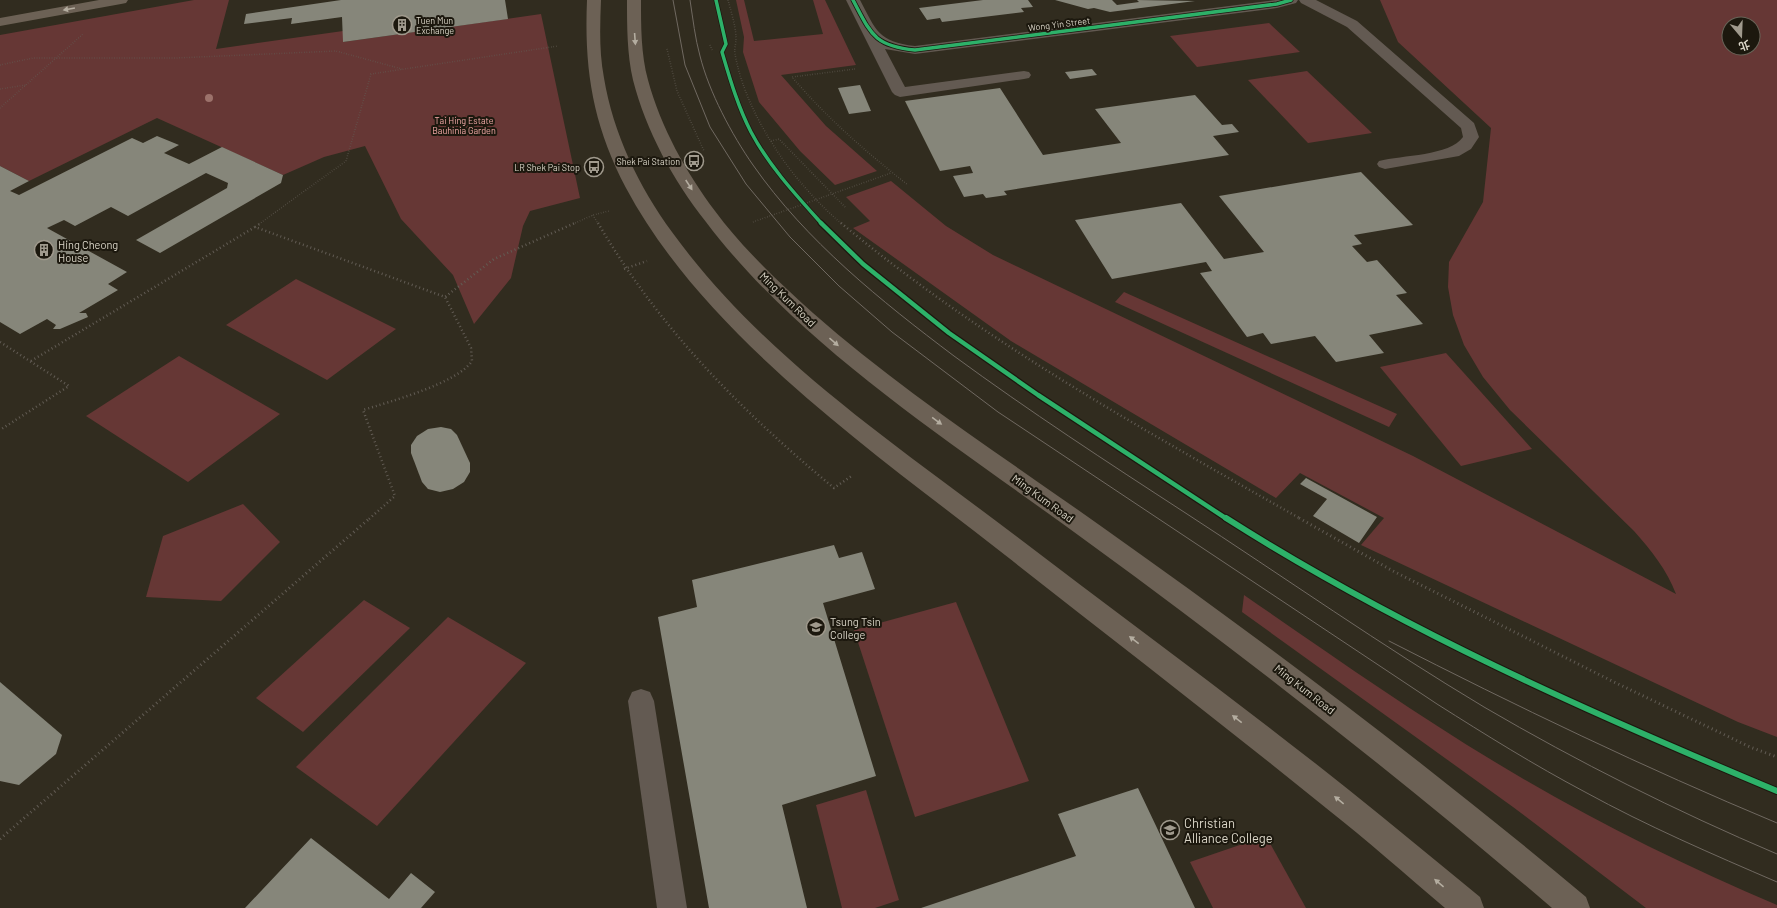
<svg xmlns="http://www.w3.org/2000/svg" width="1777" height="908" font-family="Barlow,'Noto Sans TC',sans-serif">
  <rect width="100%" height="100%" fill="#312c1f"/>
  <g fill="#663735" fill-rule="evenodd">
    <path d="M 194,0 L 229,0 L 216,49 L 343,31 L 343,42 L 541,14 L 580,198 L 530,211 L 523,226 L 511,278 L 474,324 L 453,275 L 401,219 L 365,146 L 324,157 L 283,175 L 157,118 L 29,181 L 0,166 L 0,35 Z"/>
    <path d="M 736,0 L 744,0 L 754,41 L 823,34 L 813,0 L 825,0 L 856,65 L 781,75 L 826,126 L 877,171 L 835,185 L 800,151 L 759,102 L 743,52 L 744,37 Z"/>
    <path d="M 1380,0 L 1777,0 L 1777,737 L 1738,722 L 1361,545 L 1384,518 L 1300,473 L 1276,498 L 1011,341 L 853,228 L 870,221 L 846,197 L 891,181 L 946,226 L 993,255 L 1413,456 L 1676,594 C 1667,570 1651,550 1634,531 L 1510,410 L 1483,377 L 1464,345 L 1453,315 L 1448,287 L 1449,262 L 1483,202 L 1491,128 L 1398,42 ZM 1729,24 L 1753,24 L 1753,48 L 1729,48 Z"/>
    <path d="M 1269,23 L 1300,52 L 1197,67 L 1170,36 Z"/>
    <path d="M 1307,71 L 1372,133 L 1308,143 L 1248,80 Z"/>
    <path d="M 296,279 L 396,329 L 327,380 L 226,325 Z"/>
    <path d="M 1124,292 L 1397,414 L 1389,427 L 1115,302 Z"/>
    <path d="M 1446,353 L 1532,449 L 1461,466 L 1380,367 Z"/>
    <path d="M 179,356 L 280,414 L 188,482 L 86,416 Z"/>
    <path d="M 243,504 L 280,542 L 221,601 L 146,597 L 163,536 Z"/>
    <path d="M 1244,595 C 1327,652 1409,710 1495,762 C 1585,817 1680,864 1777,905 L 1777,908 L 1646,908 L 1513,807 L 1242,612 Z"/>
    <path d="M 364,600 L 410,628 L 303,732 L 256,698 Z"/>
    <path d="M 956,602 L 1029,781 L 915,817 L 854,630 Z"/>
    <path d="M 448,617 L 526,663 L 377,826 L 296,767 Z"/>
    <path d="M 866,790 L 899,900 L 875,908 L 842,908 L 816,805 Z"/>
    <path d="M 1266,836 L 1306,908 L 1213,908 L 1190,862 Z"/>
  </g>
  <g fill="#86867a">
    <path d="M 341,0 L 505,0 L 508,19 L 343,42 L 342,17 L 291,24 L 292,18 L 244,24 L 246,14 Z"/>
    <path d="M 983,0 L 1028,0 L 1033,7 L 1021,8 L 1024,12 L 942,22 L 940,18 L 927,20 L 919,8 Z"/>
    <path d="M 1055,0 L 1112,0 L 1117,5 L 1139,2 L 1137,0 L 1195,1 L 1110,12 L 1094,8 L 1088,9 Z"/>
    <path d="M 1092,69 L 1097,75 L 1070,79 L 1065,72 Z"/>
    <path d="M 860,85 L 871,111 L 849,114 L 838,88 Z"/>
    <path d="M 1000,88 L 1043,155 L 1121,143 L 1095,109 L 1195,95 L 1222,125 L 1232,124 L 1239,132 L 1213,136 L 1229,155 L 1004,191 L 1007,195 L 986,198 L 983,194 L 964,197 L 953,176 L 973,173 L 970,166 L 940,171 L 905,101 Z"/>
    <path d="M 157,136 L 179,145 L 164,153 L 189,164 L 222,147 L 283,175 L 281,183 L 160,253 L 136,240 L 227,188 L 228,183 L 206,173 L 128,216 L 111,207 L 75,226 L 64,220 L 47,228 L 127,272 L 108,284 L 118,290 L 79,313 L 86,313 L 88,317 L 60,329 L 53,329 L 56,325 L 47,319 L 20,334 L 0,322 L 0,166 L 29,181 L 10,191 L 19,195 L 132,138 L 143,143 Z"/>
    <path d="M 1361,172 L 1413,225 L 1354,235 L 1362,244 L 1352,246 L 1367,262 L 1377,260 L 1407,293 L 1396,295 L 1423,324 L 1369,335 L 1384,353 L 1336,362 L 1315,336 L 1271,344 L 1263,333 L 1247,337 L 1200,273 L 1212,271 L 1206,262 L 1112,279 L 1075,220 L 1181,203 L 1224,259 L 1264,252 L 1219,196 Z"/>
    <path d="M 441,427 L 451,429 L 457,435 L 470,463 L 470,472 L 464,482 L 453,489 L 440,492 L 428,489 L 422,482 L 411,453 L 411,445 L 417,436 L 428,429 Z"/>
    <path d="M 1306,478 L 1377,517 L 1359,543 L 1313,516 L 1327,499 L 1300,484 Z"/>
    <path d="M 834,545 L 839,558 L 862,552 L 875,589 L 823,603 L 876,776 L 782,805 L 807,908 L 709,908 L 658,617 L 697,607 L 692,580 Z"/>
    <path d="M 0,682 L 62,735 L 56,754 L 19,785 L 0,781 Z"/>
    <path d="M 1138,788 L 1195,908 L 921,908 L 1076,856 L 1058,814 Z"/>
    <path d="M 311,838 L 389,899 L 411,873 L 435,892 L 421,908 L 245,908 Z"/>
  </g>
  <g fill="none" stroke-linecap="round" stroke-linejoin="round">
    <g stroke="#625c54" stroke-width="1.5" stroke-dasharray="0.5 2" stroke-linecap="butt">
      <path d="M 728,0 C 731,12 736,26 736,39 C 736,44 734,49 735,54 C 746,116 794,184 842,224"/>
      <path d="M 710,45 L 712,50"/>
      <path d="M 667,49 L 677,91 L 704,151"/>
      <path d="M 0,65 L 33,58 L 176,58 L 336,51 L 402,69"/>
      <path d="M 855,69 L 792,77 C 827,118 866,152 908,185"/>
      <path d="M 0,89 L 26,85"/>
      <path d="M 0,108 L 83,34"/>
      <path d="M 771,141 L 779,139 L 846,208"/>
      <path d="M 593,215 L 598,224"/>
      <path d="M 753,222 L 891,173"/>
      <path d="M 259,224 L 346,161 L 371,74 L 558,46"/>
      <path d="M 573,224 L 593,215 L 609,211"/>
    </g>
    <g stroke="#625c54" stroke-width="2.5" stroke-dasharray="1 3" stroke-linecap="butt">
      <path d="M 598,223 C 660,329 740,410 834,488 L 853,475"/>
      <path d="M 841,223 C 981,340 1142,429 1301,519"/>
      <path d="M 255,227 L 261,223"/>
      <path d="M 624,269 L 647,261"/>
      <path d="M 0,342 L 69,386 L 0,430"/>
      <path d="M 31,361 L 255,227 L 445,297 L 494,259 L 575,223"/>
      <path d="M 369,519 L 395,496 L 363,410 C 389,402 458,383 472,361 L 471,348 L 445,297"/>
    </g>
    <g stroke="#625c54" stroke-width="3" stroke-dasharray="1 3.5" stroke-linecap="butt">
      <path d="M 1299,518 L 1393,571 L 1614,682 L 1750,747 L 1777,757"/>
      <path d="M 0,839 L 370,518"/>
    </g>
    <g fill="#635a52" fill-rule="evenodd">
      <path d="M 846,0 L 860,0 C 876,30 878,42 915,46 L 1276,0 L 1298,0 L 1296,3 L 1277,8 L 915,54 L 885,49 L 905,87 L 1024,71 L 1029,72 L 1031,75 L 1029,78 L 1024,79 L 900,97 L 895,95 L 892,92 Z"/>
      <path d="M 1299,0 L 1316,0 L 1357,21 L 1474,123 L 1479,137 L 1471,149 L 1459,156 L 1385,169 L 1379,167 L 1377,164 L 1379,161 C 1402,155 1450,156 1463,137 L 1461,128 L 1347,27 L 1301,3 Z"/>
      <path d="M 641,689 L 650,692 L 654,701 L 687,908 L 657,908 L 628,701 L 632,692 Z"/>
    </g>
    <g fill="#6c6155" fill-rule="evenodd">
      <path d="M 99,0 L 128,0 L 126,3 L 121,4 L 0,26 L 0,18 Z"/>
      <path d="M 587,0 L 601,0 C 600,26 599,52 604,78 C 613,133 639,187 672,232 C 761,355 892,442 1012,533 C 1124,619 1239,702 1349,790 C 1393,825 1436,861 1480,897 L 1484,908 L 1445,908 C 1406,875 1367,840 1326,808 C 1220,722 1112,639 1005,555 C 875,453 705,336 626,188 C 593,125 584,70 587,0 Z"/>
      <path d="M 627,0 L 641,0 C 641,26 641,55 648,80 C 661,128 686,172 715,211 C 743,249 779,282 813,313 C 904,393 1007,459 1105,529 C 1270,646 1431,767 1586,897 L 1590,908 L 1552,908 C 1403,780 1248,659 1089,543 C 960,448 803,350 706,222 C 673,180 646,131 633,80 C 627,54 627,26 627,0 Z"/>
    </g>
    <g stroke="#706961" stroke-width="1">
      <path d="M 673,0 L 685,65 L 710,127 L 746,184 L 790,237 L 839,286 L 892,332 L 998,412 L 1437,704 C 1486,735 1534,765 1585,792 C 1647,826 1712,854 1777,882"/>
      <path d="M 690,0 C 693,19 695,38 700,56 C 709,92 732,135 753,165 C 806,241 881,301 954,356 C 1029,411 1107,462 1184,512 C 1284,577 1382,646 1484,707 C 1578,762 1676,811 1777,854"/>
      <path d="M 1389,641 C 1516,706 1645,768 1777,823"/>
    </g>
    <g stroke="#1c180e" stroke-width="5">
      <g id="cycleway-far2">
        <path d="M 716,0 L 726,44 L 722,52 C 730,79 738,107 751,132 C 769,166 796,195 822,224"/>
        <path d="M 853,0 C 871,34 874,46 915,50 L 1277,4 L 1291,0"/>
      </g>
    </g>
    <g stroke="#1c180e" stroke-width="7">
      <path id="cycleway-far1" d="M 821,223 L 863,264 L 949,333 L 1038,395 L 1227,519"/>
    </g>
    <g stroke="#1c180e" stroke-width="8">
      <path id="cycleway" d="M 1226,518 C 1399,628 1588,712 1777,791"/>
    </g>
    <use href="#cycleway-far2" stroke="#2db169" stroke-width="3.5"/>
    <use href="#cycleway-far1" stroke="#2db169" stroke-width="4.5"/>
    <use href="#cycleway" stroke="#2db169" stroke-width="6"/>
  </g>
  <circle fill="#9c726b" cx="209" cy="98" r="4"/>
  <defs><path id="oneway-solid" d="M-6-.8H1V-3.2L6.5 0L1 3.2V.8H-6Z"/></defs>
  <g fill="#b4ada0">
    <use href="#oneway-solid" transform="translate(69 9) rotate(170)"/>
    <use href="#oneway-solid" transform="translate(635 39) rotate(86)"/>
    <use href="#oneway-solid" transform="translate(689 185) rotate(57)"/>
    <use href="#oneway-solid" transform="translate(834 342) rotate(41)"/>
    <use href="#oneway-solid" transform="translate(937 421) rotate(36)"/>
    <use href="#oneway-solid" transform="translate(1134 640) rotate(-142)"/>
    <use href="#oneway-solid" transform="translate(1237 719) rotate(-142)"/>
    <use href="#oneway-solid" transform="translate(1339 800) rotate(-141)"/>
    <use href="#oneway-solid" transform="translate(1439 883) rotate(-140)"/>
  </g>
  <defs>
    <g id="building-ring" transform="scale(1)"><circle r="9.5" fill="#1c180e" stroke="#a09a8d" stroke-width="1.5"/><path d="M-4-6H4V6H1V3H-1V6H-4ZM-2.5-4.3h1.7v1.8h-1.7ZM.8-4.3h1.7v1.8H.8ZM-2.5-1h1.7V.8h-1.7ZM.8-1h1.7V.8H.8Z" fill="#a09a8d"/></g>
    <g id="bus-ring" transform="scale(1)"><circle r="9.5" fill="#1c180e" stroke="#a09a8d" stroke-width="1.5"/><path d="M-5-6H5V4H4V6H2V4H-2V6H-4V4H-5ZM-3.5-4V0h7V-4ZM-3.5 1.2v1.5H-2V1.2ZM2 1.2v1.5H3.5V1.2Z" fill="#a09a8d"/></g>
    <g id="school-ring" transform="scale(1)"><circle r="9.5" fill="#1c180e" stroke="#a09a8d" stroke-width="1.5"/><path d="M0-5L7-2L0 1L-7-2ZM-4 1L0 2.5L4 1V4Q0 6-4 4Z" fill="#a09a8d"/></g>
  </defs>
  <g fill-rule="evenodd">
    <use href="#building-ring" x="402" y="25"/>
    <use href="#bus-ring" x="694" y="161"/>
    <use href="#bus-ring" x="594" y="167"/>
    <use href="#building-ring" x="44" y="250"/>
    <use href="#school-ring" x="816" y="627"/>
    <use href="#school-ring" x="1170" y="830"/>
  </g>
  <g text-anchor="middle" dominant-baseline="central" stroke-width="4" stroke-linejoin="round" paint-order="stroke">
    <g font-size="9" fill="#dbd6c8" stroke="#1c180e" text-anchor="end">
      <text x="416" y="20" text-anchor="start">Tuen Mun<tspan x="416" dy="10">Exchange</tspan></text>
      <text x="680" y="161">Shek Pai Station</text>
      <text x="580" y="167">LR Shek Pai Stop</text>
    </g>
    <g font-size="9" fill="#dbd6c8" stroke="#1c180e">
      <text transform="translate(1059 24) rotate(-7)">Wong Yin Street</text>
    </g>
    <g font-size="9" fill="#f4aba9" stroke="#1c180e">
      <text x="464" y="120">Tai Hing Estate<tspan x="464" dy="10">Bauhinia Garden</tspan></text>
    </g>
    <g font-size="11" fill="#dbd6c8" stroke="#1c180e" text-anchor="start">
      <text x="58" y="244">Hing Cheong<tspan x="58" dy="13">House</tspan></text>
      <text x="830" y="621">Tsung Tsin<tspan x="830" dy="13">College</tspan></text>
    </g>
    <g font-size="11" fill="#dbd6c8" stroke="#1c180e">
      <text transform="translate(788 299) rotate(44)">Ming Kum Road</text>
      <text transform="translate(1043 498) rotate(36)">Ming Kum Road</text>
      <text transform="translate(1305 689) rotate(38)">Ming Kum Road</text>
    </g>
    <g font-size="13" fill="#dbd6c8" stroke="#1c180e" text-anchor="start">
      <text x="1184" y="823">Christian<tspan x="1184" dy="15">Alliance College</tspan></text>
    </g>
  </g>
  <g transform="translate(1741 36) rotate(161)"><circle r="19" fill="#1c180e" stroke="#686458"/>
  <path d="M0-3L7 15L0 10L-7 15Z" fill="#a09a8d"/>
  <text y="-6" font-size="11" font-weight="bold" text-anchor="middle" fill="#dbd6c8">北</text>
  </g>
</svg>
